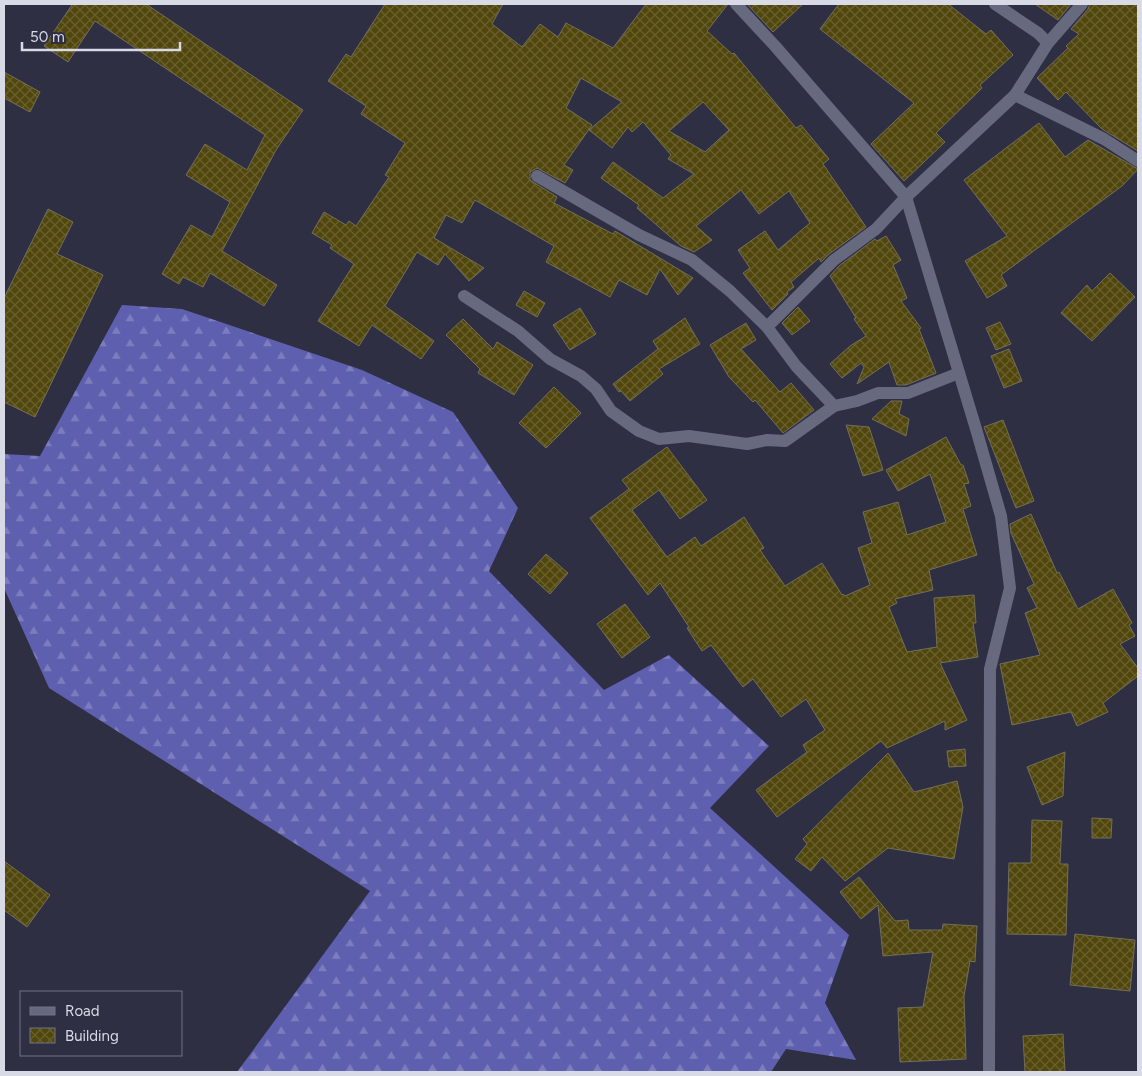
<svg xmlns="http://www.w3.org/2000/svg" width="1142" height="1076" font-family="Figtree,sans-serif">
  <defs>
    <pattern id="forest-firs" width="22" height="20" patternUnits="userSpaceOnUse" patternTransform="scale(1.25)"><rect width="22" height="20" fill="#5f5fb0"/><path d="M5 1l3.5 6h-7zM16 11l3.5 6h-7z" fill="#7d7dbe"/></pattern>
    <pattern id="building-cross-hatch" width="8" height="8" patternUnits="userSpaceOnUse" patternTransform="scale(1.25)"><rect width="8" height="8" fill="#51460b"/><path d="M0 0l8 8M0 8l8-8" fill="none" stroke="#69602f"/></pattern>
  </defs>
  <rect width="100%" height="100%" fill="#2e2f43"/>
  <path fill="url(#forest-firs)" d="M 122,305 L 182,309 L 362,370 L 453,412 L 518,508 L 489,571 L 604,690 L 669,655 L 769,746 L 710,808 L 849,935 L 825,1003 L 856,1060 L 786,1049 L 771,1072 L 237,1072 L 370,891 L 49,688 L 4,588 L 4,454 L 40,456 Z"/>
  <g fill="url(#building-cross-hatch)" stroke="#736f57" fill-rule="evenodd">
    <path d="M 70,4 L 146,4 L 303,110 L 276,150 L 222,251 L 277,285 L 264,306 L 210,273 L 203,287 L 183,277 L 179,284 L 162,274 L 191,225 L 212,237 L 230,202 L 186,175 L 205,144 L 247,170 L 265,135 L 95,21 L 68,62 L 44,46 L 72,5 Z"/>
    <path d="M 385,4 L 503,4 L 492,24 L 522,47 L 540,24 L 558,37 L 566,23 L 613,48 L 646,4 L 728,4 L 707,31 L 732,54 L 734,53 L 796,128 L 801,125 L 829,159 L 823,164 L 866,227 L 829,254 L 821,262 L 819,258 L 791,282 L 794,287 L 787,292 L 788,294 L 772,310 L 743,273 L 750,268 L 738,250 L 765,231 L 778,250 L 810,223 L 789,191 L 759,214 L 741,190 L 696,226 L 712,240 L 694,252 L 681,246 L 637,208 L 639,205 L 601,178 L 613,162 L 663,198 L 694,174 L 668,159 L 671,155 L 643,122 L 632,132 L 628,127 L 612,148 L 589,130 L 622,102 L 581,78 L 566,108 L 592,125 L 564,165 L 573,170 L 565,183 L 537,168 L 530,172 L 530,180 L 557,197 L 554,203 L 613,234 L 615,231 L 693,278 L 678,295 L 660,269 L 647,295 L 619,280 L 610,297 L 546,262 L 554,246 L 475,200 L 462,223 L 446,215 L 434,238 L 484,268 L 469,281 L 445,254 L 438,265 L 417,252 L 385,306 L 434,341 L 421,359 L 372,325 L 359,346 L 318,321 L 354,264 L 330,248 L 332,245 L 312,233 L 324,212 L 346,225 L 349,221 L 356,226 L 389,177 L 385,175 L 405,143 L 361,114 L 366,106 L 328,81 L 346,54 L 351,57 ZM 703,102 L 729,130 L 705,152 L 669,131 Z"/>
    <path d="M 747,4 L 803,4 L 773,32 Z"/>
    <path d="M 839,4 L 948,4 L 986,34 L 991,30 L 1013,55 L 980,85 L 982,88 L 936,133 L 945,142 L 904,181 L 871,144 L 914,103 L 820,29 Z"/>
    <path d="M 1035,4 L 1071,4 L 1058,20 Z"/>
    <path d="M 1090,4 L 1138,4 L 1138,151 L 1102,129 L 1066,92 L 1058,100 L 1037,78 L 1068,48 L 1066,46 L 1079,34 L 1071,29 L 1088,9 Z"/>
    <path d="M 4,72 L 40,92 L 30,112 L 4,98 Z"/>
    <path d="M 1039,123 L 1065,157 L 1088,140 L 1138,169 L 1122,186 L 1001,275 L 1007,286 L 987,298 L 965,261 L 1007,236 L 964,180 Z"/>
    <path d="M 48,209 L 73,222 L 57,254 L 103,275 L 35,417 L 4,402 L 4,298 Z"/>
    <path d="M 886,236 L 901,260 L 893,265 L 907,298 L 901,301 L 921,328 L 919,329 L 936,373 L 906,385 L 897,385 L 889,362 L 857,384 L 864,367 L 861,363 L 842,378 L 830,364 L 850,346 L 866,336 L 854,319 L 856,318 L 830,276 L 839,266 L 875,239 L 877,241 Z"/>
    <path d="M 1110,273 L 1135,297 L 1092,341 L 1061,313 L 1087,285 L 1092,291 Z"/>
    <path d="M 524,291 L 545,303 L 537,317 L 516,305 Z"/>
    <path d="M 798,307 L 810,321 L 792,335 L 782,323 Z"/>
    <path d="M 580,308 L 596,334 L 570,350 L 553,325 Z"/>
    <path d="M 685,318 L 700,344 L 659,369 L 663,374 L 630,401 L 621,391 L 619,392 L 613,384 L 658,349 L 653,341 Z"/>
    <path d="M 463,319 L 493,349 L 497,342 L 533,365 L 514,395 L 478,373 L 480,369 L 446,335 Z"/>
    <path d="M 1000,322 L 1011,344 L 996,350 L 986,328 Z"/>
    <path d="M 746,323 L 756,340 L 741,349 L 780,392 L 791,383 L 814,410 L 783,433 L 755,400 L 753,402 L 729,377 L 710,345 Z"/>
    <path d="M 1009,349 L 1022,381 L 1004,388 L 991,356 Z"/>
    <path d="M 554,387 L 581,413 L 546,448 L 519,423 Z"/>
    <path d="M 891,401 L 902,401 L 899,414 L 909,419 L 906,436 L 872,419 Z"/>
    <path d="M 1003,420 L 1034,501 L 1016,508 L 984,427 Z"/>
    <path d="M 846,425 L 869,427 L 883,470 L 863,476 Z"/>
    <path d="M 946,437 L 961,465 L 963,465 L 969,483 L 964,484 L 971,506 L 963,509 L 977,555 L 929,570 L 933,590 L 895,599 L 897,603 L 889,607 L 907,652 L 937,647 L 934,598 L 974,595 L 976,623 L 973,623 L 978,657 L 940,663 L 967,720 L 945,730 L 945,721 L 887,748 L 881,741 L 777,817 L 756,790 L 807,752 L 803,745 L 825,730 L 806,699 L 781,717 L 753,679 L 743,687 L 711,645 L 702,651 L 687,628 L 689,627 L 660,583 L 648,595 L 590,518 L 629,489 L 622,480 L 667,447 L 707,500 L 680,519 L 659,490 L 632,510 L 667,557 L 695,537 L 701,546 L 744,517 L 764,548 L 760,550 L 785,586 L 822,563 L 842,595 L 843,594 L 845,596 L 870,585 L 858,548 L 872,543 L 863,512 L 898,502 L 907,535 L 946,522 L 930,474 L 898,491 L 886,470 Z"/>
    <path d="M 1031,514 L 1057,573 L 1059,572 L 1078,609 L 1113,589 L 1132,623 L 1129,625 L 1135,636 L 1120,644 L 1138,668 L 1138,676 L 1103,703 L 1108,712 L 1077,726 L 1071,712 L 1012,725 L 1000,664 L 1040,655 L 1025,613 L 1037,608 L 1027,588 L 1034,584 L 1011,533 L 1010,524 Z"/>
    <path d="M 546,554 L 568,573 L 550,594 L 528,574 Z"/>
    <path d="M 625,604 L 650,637 L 622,658 L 597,624 Z"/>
    <path d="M 965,749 L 966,766 L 949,767 L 947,751 Z"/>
    <path d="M 1065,752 L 1063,796 L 1042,805 L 1027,767 Z"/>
    <path d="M 888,753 L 914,792 L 957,781 L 963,807 L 954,859 L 888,848 L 845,881 L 822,857 L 811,871 L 795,859 L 807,844 L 803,839 Z"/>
    <path d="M 1092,818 L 1112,819 L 1111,838 L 1092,838 Z"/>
    <path d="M 1032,820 L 1062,821 L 1060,864 L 1068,864 L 1066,935 L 1007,934 L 1009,863 L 1031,863 Z"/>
    <path d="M 4,861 L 50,895 L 27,927 L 4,910 Z"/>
    <path d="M 859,877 L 895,921 L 908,920 L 909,930 L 942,930 L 943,924 L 977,926 L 975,962 L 970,961 L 964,996 L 966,1059 L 900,1062 L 898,1008 L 923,1007 L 933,952 L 883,956 L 878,905 L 861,919 L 840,892 Z"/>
    <path d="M 1075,934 L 1135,940 L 1130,991 L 1070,985 Z"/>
    <path d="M 1063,1034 L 1065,1072 L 1025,1072 L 1023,1036 Z"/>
  </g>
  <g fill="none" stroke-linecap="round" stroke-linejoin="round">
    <g stroke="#67697f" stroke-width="12">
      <path d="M 736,4 L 775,46 L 906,197 L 976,429 L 1001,516 L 1010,588 L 990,669 L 989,1072"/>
      <path d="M 995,4 L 1038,33 L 1048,43"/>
      <path d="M 1015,95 L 1104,139 L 1138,161"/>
      <path d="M 537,176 L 639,235 L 692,260 L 730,291 L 767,327 L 796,366 L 834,406"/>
      <path d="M 464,296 L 518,331 L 550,359 L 581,376 L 596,389 L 611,411 L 639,431 L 659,439 L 689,436 L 747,444 L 767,440 L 785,441 L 834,406 L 857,401 L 878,393 L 908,393 L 959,373"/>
      <path d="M 767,327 L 834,260 L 876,229 L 906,197 L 1015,95 L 1048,43 L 1082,4"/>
    </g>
  </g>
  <rect width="1142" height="1076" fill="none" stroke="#d8dae6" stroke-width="10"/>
  <rect x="20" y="991" width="162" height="65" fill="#2e2f43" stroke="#727384"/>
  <rect x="30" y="1007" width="25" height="8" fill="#67697f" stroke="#727384"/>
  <text x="65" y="1016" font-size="15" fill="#d8dae6">Road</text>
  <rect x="30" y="1028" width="25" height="15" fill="url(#building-cross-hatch)" stroke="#727384"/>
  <text x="65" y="1041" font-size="15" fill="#d8dae6">Building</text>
  <path d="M22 42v8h158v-8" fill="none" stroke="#d8dae6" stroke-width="2.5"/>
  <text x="30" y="42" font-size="15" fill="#d8dae6" stroke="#2e2f43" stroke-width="4" paint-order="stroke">50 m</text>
</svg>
